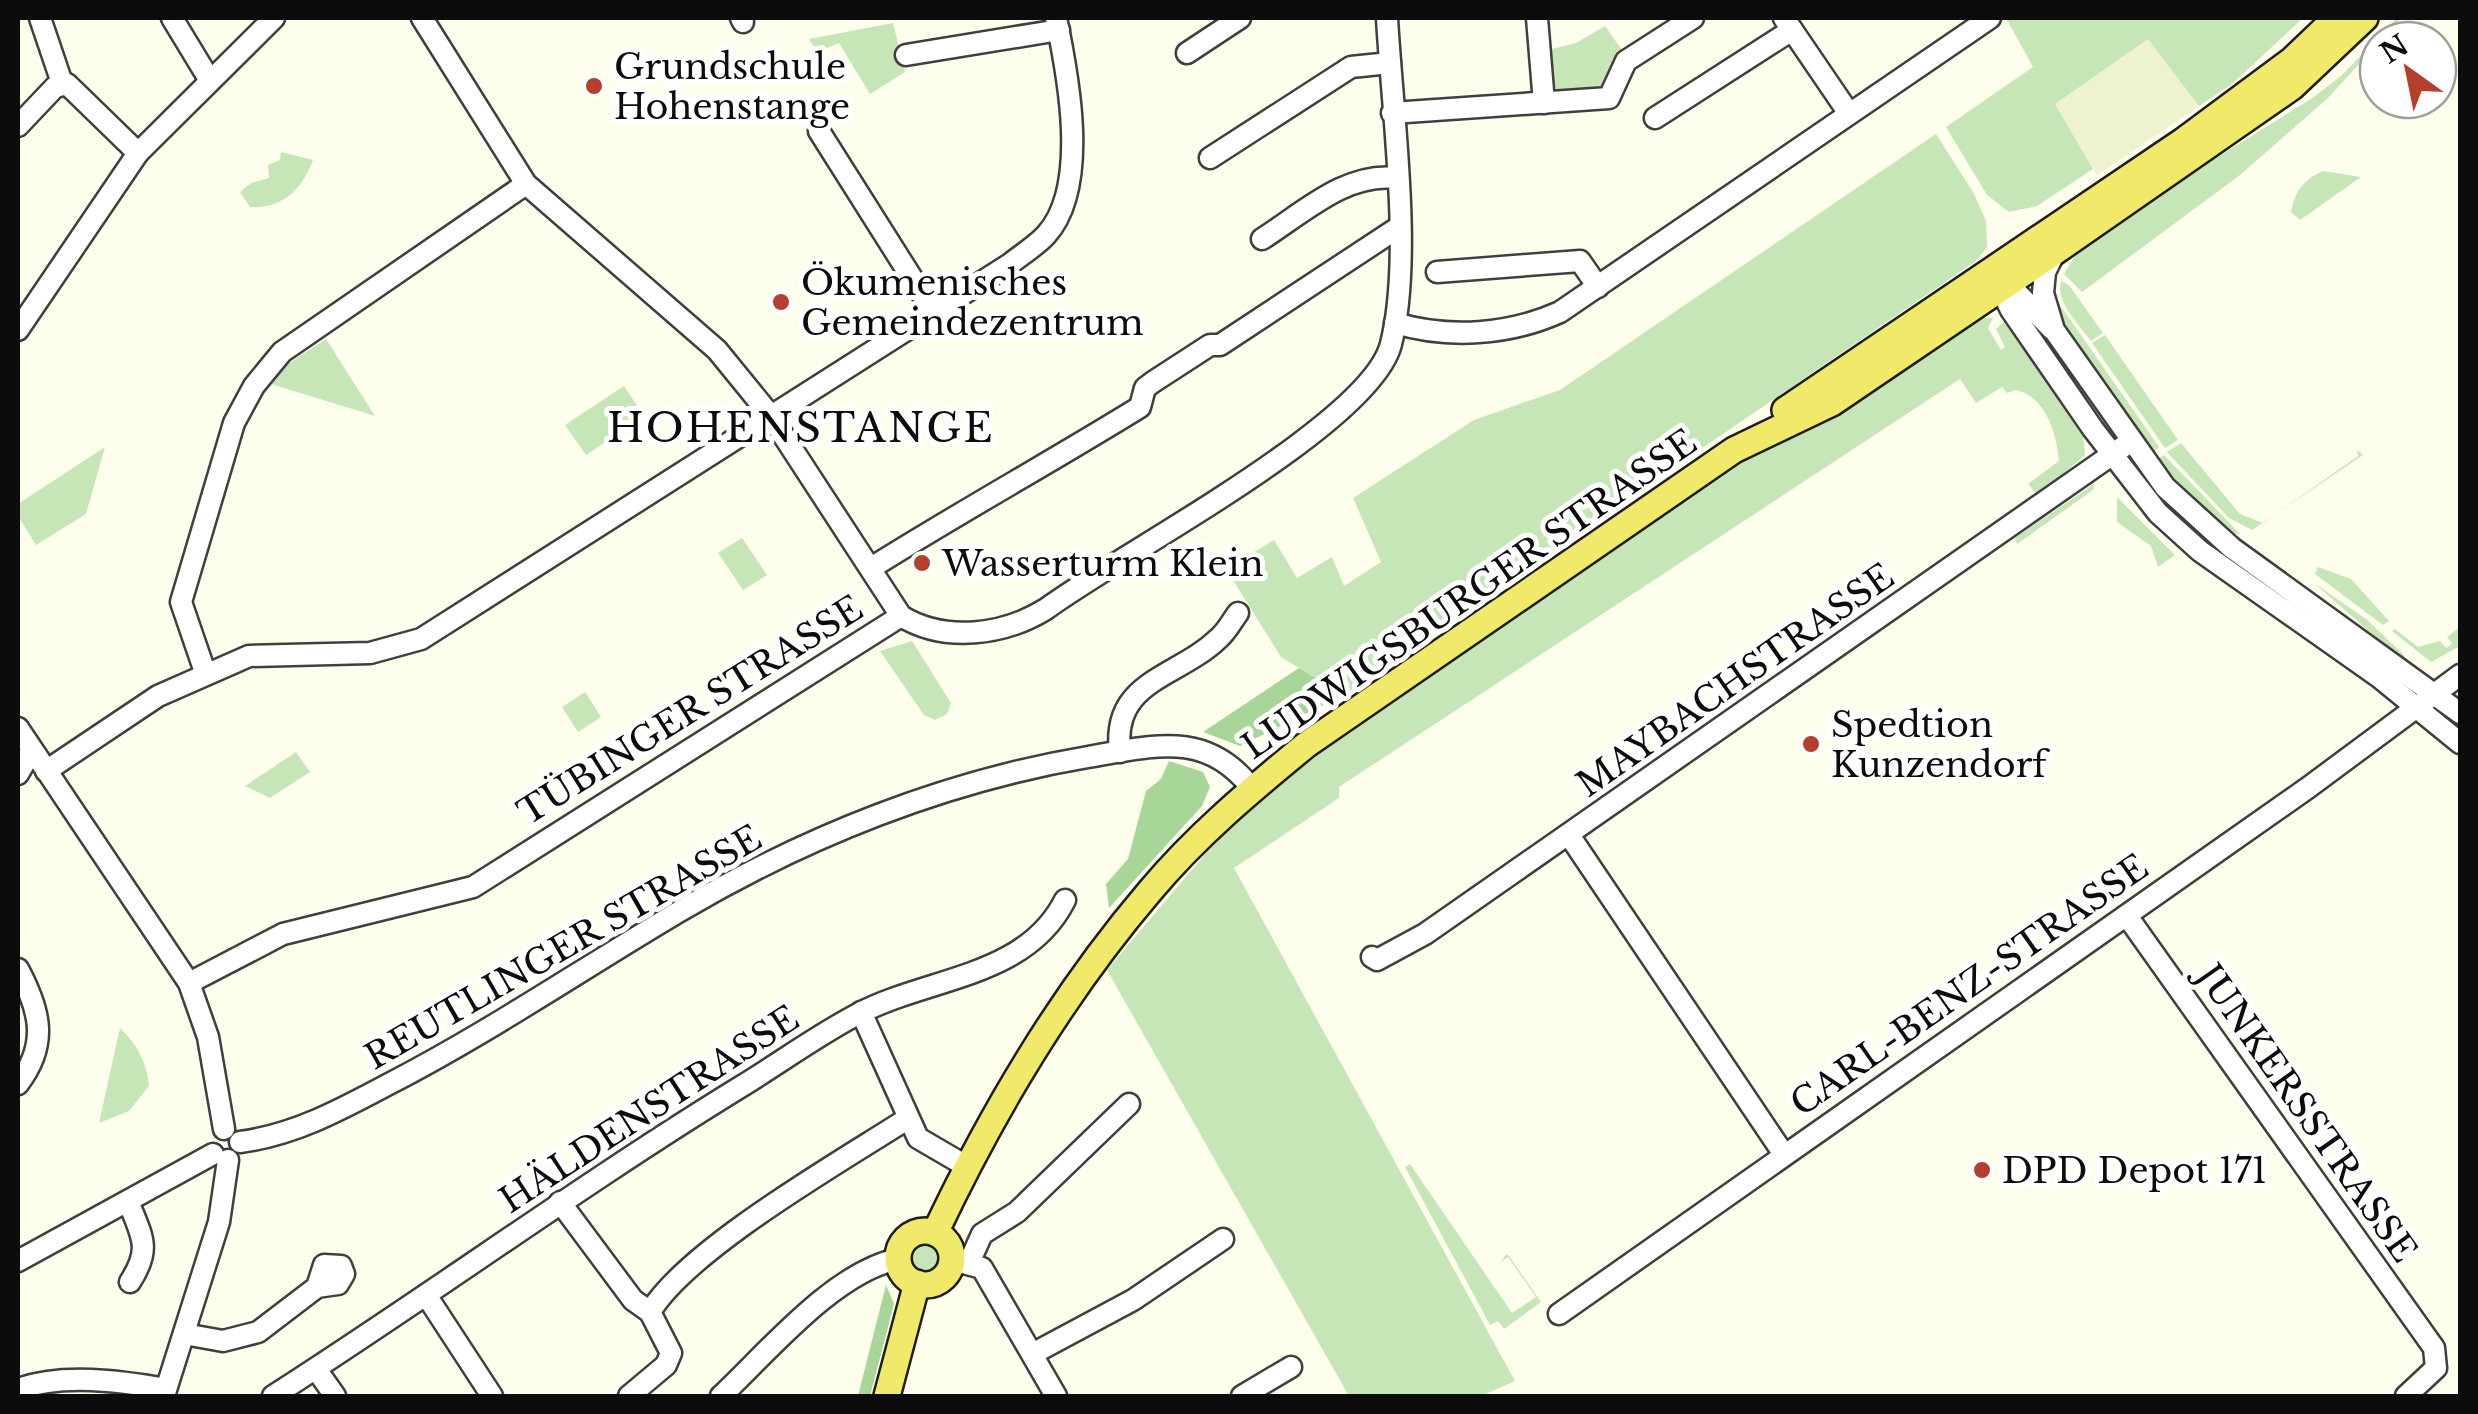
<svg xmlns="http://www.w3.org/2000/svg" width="2478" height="1414" font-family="'Libre Baskerville',serif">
  <rect width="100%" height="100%" fill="#fefeec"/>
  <path fill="#eef2ce" d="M 2149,38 L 2199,106 L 2097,175 L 2055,104 Z"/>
  <g fill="#c7e6b8">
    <path d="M 2006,18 L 2303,18 L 2232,84 L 2199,106 L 2148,39 L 2055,104 L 2093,169 L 2037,206 L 2009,212 L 1987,195 L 1946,127 L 2033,67 Z"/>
    <path d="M 2397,18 L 2401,18 L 2329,97 L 2240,175 L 2082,292 L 2064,274 L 2075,256 L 2192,173 L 2311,99 L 2341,76 Z"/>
    <path d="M 893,23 L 905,72 L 870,94 L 839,43 L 817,52 L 809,39 Z"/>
    <path d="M 1605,26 L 1625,54 L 1607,91 L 1554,97 L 1548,50 L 1576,43 Z"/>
    <path d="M 1936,134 L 1973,192 L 1986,221 L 1987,247 L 1976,261 L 1509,580 L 1447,616 L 1415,647 L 1344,695 L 1281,657 L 1226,569 L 1274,540 L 1297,578 L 1332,557 L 1344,586 L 1381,562 L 1353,498 L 1474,420 L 1560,390 Z"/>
    <path d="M 281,152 L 313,160 C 302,189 283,209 250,207 L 240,192 L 251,183 L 269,178 L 268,165 L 280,160 Z"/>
    <path d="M 2323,171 L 2361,177 L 2300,220 L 2291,212 C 2295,191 2303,180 2323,171 Z"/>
    <path d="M 2061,281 L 2069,285 L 2103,333 L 2091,341 C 2079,324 2055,302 2061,281 Z"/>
    <path d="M 2053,295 L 2159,447 L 2154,452 L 2063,321 Z"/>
    <path d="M 1982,318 L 1993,318 L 1988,328 L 2001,350 L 2005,347 L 1996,329 L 2005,321 L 2009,323 L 2082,425 L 2085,455 L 2038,495 L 2028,484 L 2059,461 C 2057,434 2045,395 2015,390 L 2007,393 L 2002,387 L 1976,403 L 1960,379 L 1339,787 L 1339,798 L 1234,868 L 1515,1381 L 1481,1396 L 1349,1396 L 1107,970 L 1218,839 L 1319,751 L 1757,445 L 1872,392 Z"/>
    <path d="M 2105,335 L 2178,440 L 2165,448 L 2092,343 Z"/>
    <path d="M 326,339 L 375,416 L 271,384 L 285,366 Z"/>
    <path d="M 624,386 L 644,416 L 586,455 L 565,425 Z"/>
    <path d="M 2181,443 L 2240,514 L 2263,523 L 2358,456 L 2357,450 L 2363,455 L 2252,530 L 2229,518 L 2167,452 Z"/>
    <path d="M 105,447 L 86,514 L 36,545 L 18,516 L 18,504 Z"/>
    <path d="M 2164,455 L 2241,535 C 2207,528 2178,484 2159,458 Z"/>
    <path d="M 2094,484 L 2093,490 L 2017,544 L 2015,538 Z"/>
    <path d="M 2117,497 L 2175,555 L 2158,567 L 2151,546 L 2117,522 Z"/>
    <path d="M 742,538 L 767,575 L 743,590 L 718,553 Z"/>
    <path d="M 2318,567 L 2351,579 L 2389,621 L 2383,625 L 2315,574 Z"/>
    <path d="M 2314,583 L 2366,619 L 2405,656 L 2403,661 Z"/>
    <path d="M 2460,627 L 2460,646 L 2431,662 L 2392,631 L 2395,629 L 2418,647 L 2440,641 L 2446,648 L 2452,644 L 2447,637 Z"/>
    <path d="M 912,641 L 951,703 L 947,714 L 935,720 L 924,715 L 880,651 Z"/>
    <path d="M 585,692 L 601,717 L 578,732 L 562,707 Z"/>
    <path d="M 296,752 L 310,772 L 270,798 L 245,786 Z"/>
    <path d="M 120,1028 C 137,1044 147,1063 149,1086 L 129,1111 L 99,1123 Z"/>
    <path d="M 1410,1164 L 1512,1313 L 1536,1297 L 1508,1257 L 1501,1262 L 1506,1254 L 1509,1256 L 1541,1302 L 1504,1329 L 1498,1321 L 1490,1325 L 1405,1167 Z"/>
    <circle cx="925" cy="1260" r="15"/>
  </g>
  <g fill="#a8d698">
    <path d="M 1299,668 L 1344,695 L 1240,746 L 1203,732 Z"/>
    <path d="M 1169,761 L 1203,772 L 1210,787 L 1202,806 L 1109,908 L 1106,884 L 1128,859 L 1146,791 L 1161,779 Z"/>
    <path d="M 886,1285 L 894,1304 L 870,1396 L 858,1396 Z"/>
  </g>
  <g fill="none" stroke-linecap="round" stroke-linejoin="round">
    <g stroke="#3f3f3f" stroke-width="25">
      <g id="minor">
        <path d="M 40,18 L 62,83"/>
        <path d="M 172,18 L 209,79"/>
        <path d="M 422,18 L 526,184 L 717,350 L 770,415 L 901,616 C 945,643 1004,635 1046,609 C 1120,554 1371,424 1391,344 C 1413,257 1392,110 1387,18"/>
        <path d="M 741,18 L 743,22"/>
        <path d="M 1537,18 L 1544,103"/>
        <path d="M 1784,18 L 1848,112"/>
        <path d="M 1187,53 L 1240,18"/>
        <path d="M 906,55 L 1059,30"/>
        <path d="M 1392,113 L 1609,98 L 1626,61 L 1693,18"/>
        <path d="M 1655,118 L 1792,30"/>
        <path d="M 18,126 L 55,87 L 67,84 L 138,153"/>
        <path d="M 819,131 L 934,313"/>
        <path d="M 1210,158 L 1351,67 L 1390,63"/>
        <path d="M 1262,239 C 1303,213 1346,172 1396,178"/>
        <path d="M 2055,252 L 2045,272 L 2043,293 L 2054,330 L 2165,487 L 2232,548 L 2460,713"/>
        <path d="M 1437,272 L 1580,261 L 1598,287"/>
        <path d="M 2000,275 L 2052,329"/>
        <path d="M 1995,278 L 2011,310 L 2093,429 L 2158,513 L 2200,551 L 2379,677 L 2460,743"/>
        <path d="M 1395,323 C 1449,339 1509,335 1560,312 L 1990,18"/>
        <path d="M 18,330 L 138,153 L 274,18"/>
        <path d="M 871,568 C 960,512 1051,462 1140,407 L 1145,388 L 1153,382 L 1210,345 L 1220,345 L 1399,227"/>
        <path d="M 205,672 L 181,602 L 234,423 L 254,386 L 282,352 L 526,184"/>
        <path d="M 18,728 L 189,983 L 208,1037 L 224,1129"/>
        <path d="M 1120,752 C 1111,680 1178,678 1219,638 C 1227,631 1232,621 1238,613"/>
        <path d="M 46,771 L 158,696 L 249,656 L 370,653 L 421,639 L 1010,264 C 1021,255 1036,246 1046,235 C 1090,187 1068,75 1056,18"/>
        <path d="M 18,774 L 32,750"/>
        <path d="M 1569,835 L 1783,1153"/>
        <path d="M 2127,916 L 2434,1348 L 2436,1368 L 2406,1396"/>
        <path d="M 1372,957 L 1377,960 L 1425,934 L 2130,442"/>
        <path d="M 18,969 C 40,1010 49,1044 18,1084"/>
        <path d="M 189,983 L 283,934 L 473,887 L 901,616"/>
        <path d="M 861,1012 L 918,1138 L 966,1166"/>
        <path d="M 240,1142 C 294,1135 340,1110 387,1085 C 488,1033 582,969 680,911 C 805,837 945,781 1088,757 C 1154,746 1207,729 1253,790"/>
        <path d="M 128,1201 C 142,1237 152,1248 130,1282"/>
        <path d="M 560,1202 L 633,1300 L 650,1312"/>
        <path d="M 952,1260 L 982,1268 L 1056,1396"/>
        <path d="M 18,1261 L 213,1154"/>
        <path d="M 969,1263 L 982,1234 L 1017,1212 L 1129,1104"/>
        <path d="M 426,1295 L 492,1396"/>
        <path d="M 1559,1314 L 2309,787 L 2460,675"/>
        <path d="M 184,1334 L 223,1341 L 258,1332 L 317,1287 L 324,1265 L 341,1266 L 344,1274 L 338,1284 L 317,1287"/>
        <path d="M 1034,1353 L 1133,1300 L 1223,1239"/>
        <path d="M 316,1369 L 335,1396"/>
        <path d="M 18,1389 C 63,1373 120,1381 166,1389"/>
        <path d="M 164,1396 L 219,1222 L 228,1160"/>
        <path d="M 273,1396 C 431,1295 582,1184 742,1086 C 781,1062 818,1035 858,1014 C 928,977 1026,978 1065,900"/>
        <path d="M 629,1396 L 666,1365 L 671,1353 L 650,1312 C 688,1249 840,1162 907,1119"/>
        <path d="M 721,1396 C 768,1352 834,1272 898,1259"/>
        <path d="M 1242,1396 L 1291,1367"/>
      </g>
    </g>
    <g stroke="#1d1d1d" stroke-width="30">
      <g id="major">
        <path d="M 1785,410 L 2183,141 L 2292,60 L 2336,18"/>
        <circle cx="925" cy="1258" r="27"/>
        <path d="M 935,1233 C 992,1112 1063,993 1150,891 C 1196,836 1251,790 1306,745 L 1734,450 L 1832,403 L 2056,251 L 2292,87 L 2365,18"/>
        <path d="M 887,1396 L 917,1283"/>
      </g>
    </g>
    <use href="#minor" stroke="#fff" stroke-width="20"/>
    <use href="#major" stroke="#f1e969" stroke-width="25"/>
  </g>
  <g fill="#b33f2c" stroke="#fff" stroke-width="4">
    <circle cx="594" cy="86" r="10"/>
    <circle cx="781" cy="302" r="10"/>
    <circle cx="922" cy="563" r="10"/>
    <circle cx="1811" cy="744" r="10"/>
    <circle cx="1982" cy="1170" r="10"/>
  </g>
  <g text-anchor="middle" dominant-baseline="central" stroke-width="10" stroke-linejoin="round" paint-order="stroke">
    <g font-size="35" fill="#0c0c0c" stroke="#fff" text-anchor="start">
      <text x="614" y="66">Grundschule<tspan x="614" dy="40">Hohenstange</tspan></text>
      <text x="801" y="282">Ökumenisches<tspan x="801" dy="40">Gemeindezentrum</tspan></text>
      <text x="942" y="563">Wasserturm Klein</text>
      <text x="1831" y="724">Spedtion<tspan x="1831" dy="40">Kunzendorf</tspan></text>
      <text x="2002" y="1170">DPD Depot 171</text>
    </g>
    <g font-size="35" fill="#0c0c0c" stroke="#fff">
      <text transform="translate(1469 594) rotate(-35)">LUDWIGSBURGER STRASSE</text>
      <text transform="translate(1735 680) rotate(-35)">MAYBACHSTRASSE</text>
      <text transform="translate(690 710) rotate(-32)">TÜBINGER STRASSE</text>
      <text transform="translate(563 947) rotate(-30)">REUTLINGER STRASSE</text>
      <text transform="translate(1969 985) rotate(-35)">CARL-BENZ-STRASSE</text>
      <text transform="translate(649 1109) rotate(-33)">HÄLDENSTRASSE</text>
      <text transform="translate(2307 1113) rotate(55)">JUNKERSSTRASSE</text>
    </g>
    <g font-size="40" letter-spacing="2.5" fill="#0c0c0c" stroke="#fff">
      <text x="801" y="428">HOHENSTANGE</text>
    </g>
  </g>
  <rect width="2478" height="1414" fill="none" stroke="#0c0c0c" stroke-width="40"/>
  <g transform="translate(2408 70) rotate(327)"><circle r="48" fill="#ffffff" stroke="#9e9e9e" stroke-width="2.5"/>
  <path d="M0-8L18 38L0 25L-18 38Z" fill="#b33f2c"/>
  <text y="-15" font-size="28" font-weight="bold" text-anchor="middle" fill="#0c0c0c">N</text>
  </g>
</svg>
